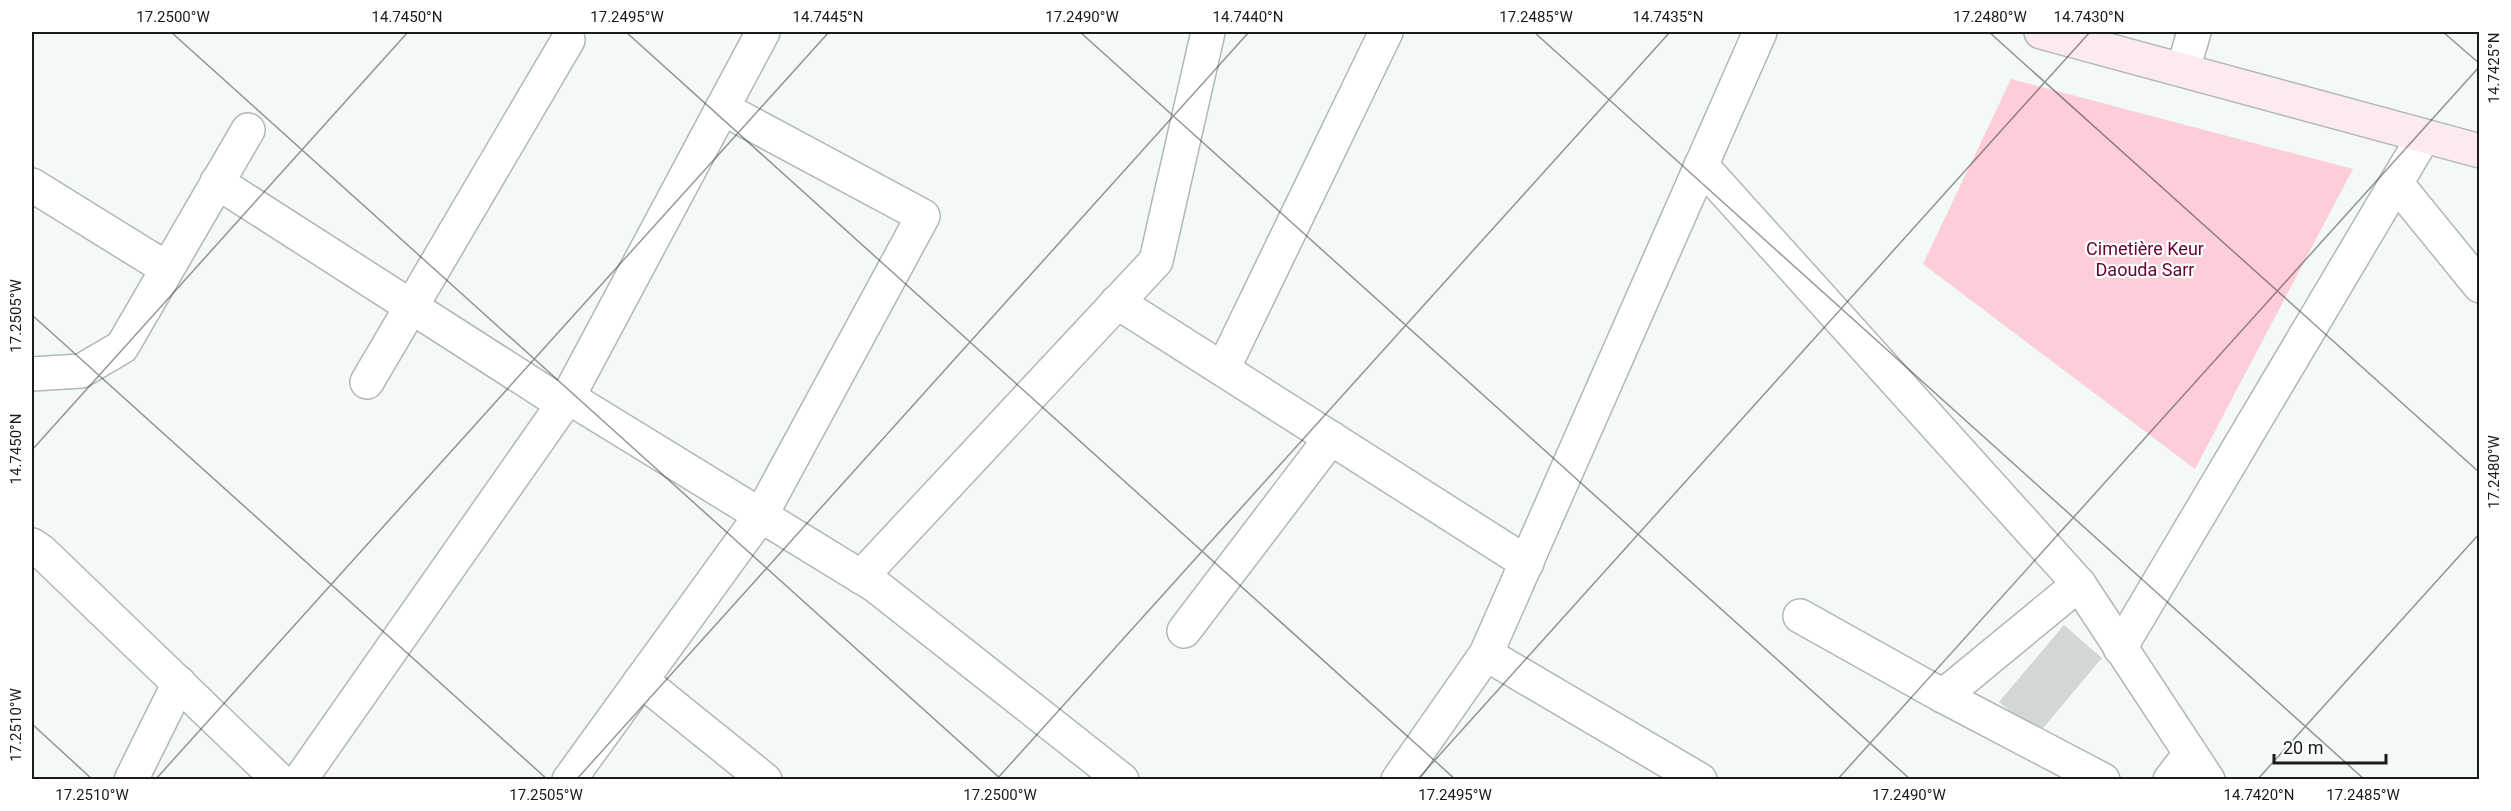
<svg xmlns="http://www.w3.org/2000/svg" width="2511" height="811" font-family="Roboto,sans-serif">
  <rect width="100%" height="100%" fill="#f2f9f7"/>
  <path fill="#fdcdd9" d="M 2011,79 L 2353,169 L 2195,469 L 1923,264 Z"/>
  <path fill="#d0d7d6" d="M 2064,625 L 2102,658 L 2038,734 L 1999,702 Z"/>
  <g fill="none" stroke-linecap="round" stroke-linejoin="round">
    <g stroke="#b1b7b6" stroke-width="36">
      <g id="street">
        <path d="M 2183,70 L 2194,32"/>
        <path d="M 1701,165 L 2079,584 L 2208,780"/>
        <path d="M 217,182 L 563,404"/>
        <path d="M 2396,183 L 2480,286"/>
        <path d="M 32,185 L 166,268"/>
        <path d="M 1117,302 L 1527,563"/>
        <path d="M 1223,369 L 1386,32"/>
        <path d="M 32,374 L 81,371 L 122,347 L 248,130"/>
        <path d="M 367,382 L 568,40"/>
        <path d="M 568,397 L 876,586 L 1122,780"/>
        <path d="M 32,545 L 41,551 L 279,780"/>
        <path d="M 861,577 L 1156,261 L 1208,32"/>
        <path d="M 1800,616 L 1943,696 L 2103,780"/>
        <path d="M 1184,631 L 1331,438"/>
        <path d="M 2120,648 L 2424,136"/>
        <path d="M 1486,654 L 1700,780"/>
        <path d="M 641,680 L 765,780"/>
        <path d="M 1943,696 L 2079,584"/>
        <path d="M 131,780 L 179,683"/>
        <path d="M 300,780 L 568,397 L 763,32"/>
        <path d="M 569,780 L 761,515 L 923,216 L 722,108"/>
        <path d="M 1398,780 L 1486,654 L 1760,32"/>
        <path d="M 2170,780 L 2190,754"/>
      </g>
    </g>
    <g stroke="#b1b7b6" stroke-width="36">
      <path id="secondary" d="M 2041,32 L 2480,151"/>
    </g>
    <use href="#street" stroke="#fff" stroke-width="33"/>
    <use href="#secondary" stroke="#fceaef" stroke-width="33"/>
  </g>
  <path fill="none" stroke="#181b1a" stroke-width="1.5" stroke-opacity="0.45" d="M 171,32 L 1002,780M 626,32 L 1456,780M 1080,32 L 1911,780M 1534,32 L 2365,780M 1989,32 L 2480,473M 2443,32 L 2480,64M 32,315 L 548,780M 32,450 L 408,32M 32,724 L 93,780M 155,780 L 829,32M 576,780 L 1249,32M 996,780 L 1670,32M 1417,780 L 2090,32M 1837,780 L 2480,66M 2257,780 L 2480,533"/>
  <g text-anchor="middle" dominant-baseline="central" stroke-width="4.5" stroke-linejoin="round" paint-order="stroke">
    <g font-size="18" fill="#630430" stroke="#fff">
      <text x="2145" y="248">Cimetière Keur<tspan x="2145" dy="21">Daouda Sarr</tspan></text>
    </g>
  </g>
  <rect width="2511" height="811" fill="none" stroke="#ffffff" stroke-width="66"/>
  <path d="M2274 754v9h112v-9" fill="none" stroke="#181b1a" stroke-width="3"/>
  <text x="2283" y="754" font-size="18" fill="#181b1a" stroke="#ffffff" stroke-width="4.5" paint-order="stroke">20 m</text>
  <rect x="33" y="33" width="2445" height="745" fill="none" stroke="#181b1a" stroke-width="2"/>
  <g font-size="15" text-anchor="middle" fill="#181b1a">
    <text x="173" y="22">17.2500°W</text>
    <text x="407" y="22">14.7450°N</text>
    <text x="627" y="22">17.2495°W</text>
    <text x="828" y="22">14.7445°N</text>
    <text x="1082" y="22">17.2490°W</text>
    <text x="1248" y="22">14.7440°N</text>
    <text x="1536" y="22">17.2485°W</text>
    <text x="1668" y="22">14.7435°N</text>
    <text x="1990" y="22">17.2480°W</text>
    <text x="2089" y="22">14.7430°N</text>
    <text transform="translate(2494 68) rotate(-90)" y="5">14.7425°N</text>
    <text transform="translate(16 316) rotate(-90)" y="5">17.2505°W</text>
    <text transform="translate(16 449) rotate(-90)" y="5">14.7450°N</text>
    <text transform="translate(2494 472) rotate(-90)" y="5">17.2480°W</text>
    <text transform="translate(16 725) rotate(-90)" y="5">17.2510°W</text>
    <text x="92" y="800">17.2510°W</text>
    <text x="546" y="800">17.2505°W</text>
    <text x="1000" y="800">17.2500°W</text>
    <text x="1455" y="800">17.2495°W</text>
    <text x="1909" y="800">17.2490°W</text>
    <text x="2259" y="800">14.7420°N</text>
    <text x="2363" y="800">17.2485°W</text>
  </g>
</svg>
